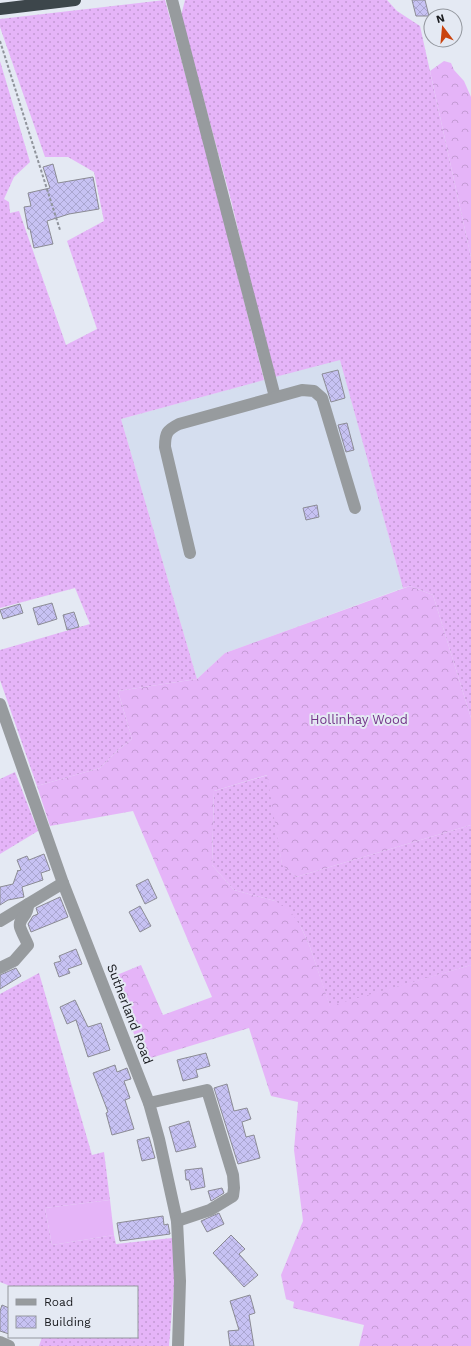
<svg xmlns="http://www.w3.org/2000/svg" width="471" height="1346" font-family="'Work Sans',sans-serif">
  <defs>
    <pattern id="grass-dots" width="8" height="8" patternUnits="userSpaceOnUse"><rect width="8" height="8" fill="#e5b4f8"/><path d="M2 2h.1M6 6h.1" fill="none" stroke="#c49ad4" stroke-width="1.8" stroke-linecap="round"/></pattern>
    <pattern id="forest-crowns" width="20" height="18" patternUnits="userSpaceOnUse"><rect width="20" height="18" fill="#e5b4f8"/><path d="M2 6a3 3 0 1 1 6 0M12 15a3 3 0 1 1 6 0" fill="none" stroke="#c49ad4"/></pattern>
    <pattern id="building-cross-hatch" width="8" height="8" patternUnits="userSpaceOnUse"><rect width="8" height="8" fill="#c7c2f3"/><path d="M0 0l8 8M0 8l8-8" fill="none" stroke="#aaa6d0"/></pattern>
  </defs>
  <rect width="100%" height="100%" fill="#e4e9f3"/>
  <path fill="#d5deef" d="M 340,359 L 403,588 L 225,653 L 197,679 L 121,419 Z"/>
  <g fill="url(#grass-dots)">
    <path d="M 165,0 L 212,173 L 264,380 L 121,419 L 197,679 L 118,691 L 132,739 L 118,750 L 100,768 L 37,786 L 0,680 L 0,650 L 90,624 L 75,588 L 0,608 L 0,61 L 30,162 L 14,177 L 4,199 L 9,202 L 10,213 L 19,211 L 66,345 L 97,329 L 67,241 L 104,221 L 94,172 L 68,157 L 45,157 L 0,27 L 0,19 Z"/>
    <path d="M 185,0 L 387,0 L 397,11 L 420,26 L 471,257 L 471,718 L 433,595 L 410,586 L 403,588 L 340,360 L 275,377 L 258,313 L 231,200 L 181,16 Z"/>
    <path d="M 15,772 L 38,831 L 0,854 L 0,779 Z"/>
    <path d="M 268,775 L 282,864 L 296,877 L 471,825 L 471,965 L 330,1007 L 310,947 L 301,927 L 275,901 L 234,890 L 212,865 L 214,791 Z"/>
    <path d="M 39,973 L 92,1155 L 104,1152 L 110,1200 L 45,1208 L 52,1245 L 114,1235 L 116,1244 L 172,1238 L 175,1274 L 169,1346 L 39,1346 L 42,1337 L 137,1337 L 137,1287 L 13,1287 L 0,1282 L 0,994 Z"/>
  </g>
  <g fill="url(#forest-crowns)">
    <path d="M 444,61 L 451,63 L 454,70 L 464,81 L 471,97 L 471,257 L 430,71 Z"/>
    <path d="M 410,586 L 433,595 L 471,718 L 471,825 L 296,877 L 282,865 L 267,775 L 214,791 L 212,865 L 234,890 L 275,901 L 289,909 L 301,927 L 310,947 L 330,1006 L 471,965 L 471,1346 L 359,1346 L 364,1325 L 293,1308 L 294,1302 L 286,1299 L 281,1275 L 303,1221 L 294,1150 L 298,1102 L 271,1096 L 249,1028 L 144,1060 L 112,977 L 141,965 L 163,1015 L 212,997 L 133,811 L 50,826 L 37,786 L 100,768 L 118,750 L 132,739 L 118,691 L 197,679 L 225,653 Z"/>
  </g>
  <path fill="#e5b4f8" d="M 110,1200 L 114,1235 L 52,1245 L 45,1208 Z"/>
  <g fill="url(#building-cross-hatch)" stroke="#8b8b94">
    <path d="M 412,0 L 425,0 L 429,16 L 416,16 Z"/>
    <path d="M 53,164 L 58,183 L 93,177 L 99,209 L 69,214 L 47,221 L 53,244 L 34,248 L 30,229 L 28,229 L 24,207 L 31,206 L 28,193 L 50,188 L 43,167 Z"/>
    <path d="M 338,370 L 345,398 L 331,402 L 322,374 Z"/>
    <path d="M 347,423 L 354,450 L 346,452 L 338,425 Z"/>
    <path d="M 317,505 L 319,517 L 306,520 L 303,508 Z"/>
    <path d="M 52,603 L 57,619 L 38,625 L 33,608 Z"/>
    <path d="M 20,604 L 23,613 L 3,619 L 0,610 Z"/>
    <path d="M 74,612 L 79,627 L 67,630 L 63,615 Z"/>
    <path d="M 44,854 L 50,870 L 41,873 L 43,880 L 22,887 L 24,897 L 8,900 L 0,905 L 0,887 L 13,884 L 18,870 L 18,871 L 21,870 L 17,860 L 27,856 L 29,860 Z"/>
    <path d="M 148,879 L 157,898 L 145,904 L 136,885 Z"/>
    <path d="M 60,897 L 68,917 L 31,932 L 28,924 L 33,916 L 38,914 L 36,908 Z"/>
    <path d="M 140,906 L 151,926 L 140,932 L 129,912 Z"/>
    <path d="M 76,949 L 82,964 L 68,969 L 70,973 L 59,977 L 54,963 L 61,961 L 59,956 Z"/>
    <path d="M 16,968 L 21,976 L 0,989 L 0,975 Z"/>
    <path d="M 75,1000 L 88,1027 L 101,1023 L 110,1050 L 88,1057 L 76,1020 L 67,1024 L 60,1007 Z"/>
    <path d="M 206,1053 L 210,1066 L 196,1070 L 198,1077 L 183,1081 L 177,1060 Z"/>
    <path d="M 115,1065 L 117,1072 L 127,1068 L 131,1079 L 124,1081 L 130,1098 L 125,1100 L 134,1129 L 112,1135 L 106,1113 L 108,1112 L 93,1073 Z"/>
    <path d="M 227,1084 L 234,1111 L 247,1108 L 251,1119 L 242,1122 L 246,1137 L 254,1135 L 260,1158 L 238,1164 L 214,1088 Z"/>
    <path d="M 189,1121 L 196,1147 L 176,1152 L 169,1127 Z"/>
    <path d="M 149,1137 L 155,1158 L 142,1161 L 137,1140 Z"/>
    <path d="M 202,1168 L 205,1187 L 191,1190 L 189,1180 L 186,1180 L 185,1170 Z"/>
    <path d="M 222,1188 L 224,1193 L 211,1201 L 208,1191 Z"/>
    <path d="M 219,1213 L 224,1224 L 207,1232 L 201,1221 Z"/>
    <path d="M 163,1216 L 164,1225 L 168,1224 L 170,1234 L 120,1241 L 117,1223 Z"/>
    <path d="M 231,1235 L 245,1249 L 239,1254 L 258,1275 L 244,1287 L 213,1253 Z"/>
    <path d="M 250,1295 L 255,1313 L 249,1315 L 254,1346 L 230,1346 L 228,1331 L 239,1330 L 230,1301 Z"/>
    <path d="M 2,1305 L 9,1308 L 9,1334 L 0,1331 L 0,1311 Z"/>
  </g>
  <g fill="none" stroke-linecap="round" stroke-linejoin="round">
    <path stroke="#90949c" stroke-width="2" stroke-dasharray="3 2" stroke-linecap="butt" d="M 0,41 L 60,230"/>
    <g stroke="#979b9e" stroke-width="12">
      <path d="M 172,0 L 275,397"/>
      <path d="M 190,553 L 165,447 C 165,433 167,430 179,424 L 302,390 L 314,391 L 322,398 L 355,508"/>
      <path d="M 0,704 L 63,883 L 149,1103 L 159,1139 L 177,1221 L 180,1281 L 178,1346"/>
      <path d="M 0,921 L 63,883"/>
      <path d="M 0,968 L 14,961 L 28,945 C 26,940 22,933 20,927 C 18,918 29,916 28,904"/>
      <path d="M 149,1103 L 207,1090 L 233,1175 L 234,1188 L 233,1196 L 210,1210 L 177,1221"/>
      <path d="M 0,1342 L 9,1346"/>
    </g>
    <path stroke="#3d464b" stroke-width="12" d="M 0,9 L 75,0"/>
  </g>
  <g text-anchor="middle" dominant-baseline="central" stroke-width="4" stroke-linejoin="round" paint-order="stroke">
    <g font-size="13" fill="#733589" stroke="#e4e9f3">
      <text x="359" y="719">Hollinhay Wood</text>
    </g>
    <g font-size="13" fill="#191b1f" stroke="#e4e9f3">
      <text transform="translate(130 1014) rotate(69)">Sutherland Road</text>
    </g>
  </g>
  <rect x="8" y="1286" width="130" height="52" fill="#e4e9f3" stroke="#93979e"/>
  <rect x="16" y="1299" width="20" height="6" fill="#979b9e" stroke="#93979e"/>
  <text x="44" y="1306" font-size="12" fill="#191b1f">Road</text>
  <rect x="16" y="1316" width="20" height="12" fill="url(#building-cross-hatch)" stroke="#93979e"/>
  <text x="44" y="1326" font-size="12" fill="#191b1f">Building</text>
  <g transform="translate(443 28) rotate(344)"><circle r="19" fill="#e4e9f3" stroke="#93979e"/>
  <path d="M0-3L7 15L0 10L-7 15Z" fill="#ca430d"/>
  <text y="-6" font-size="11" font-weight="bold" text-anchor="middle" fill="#191b1f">N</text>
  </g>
</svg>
